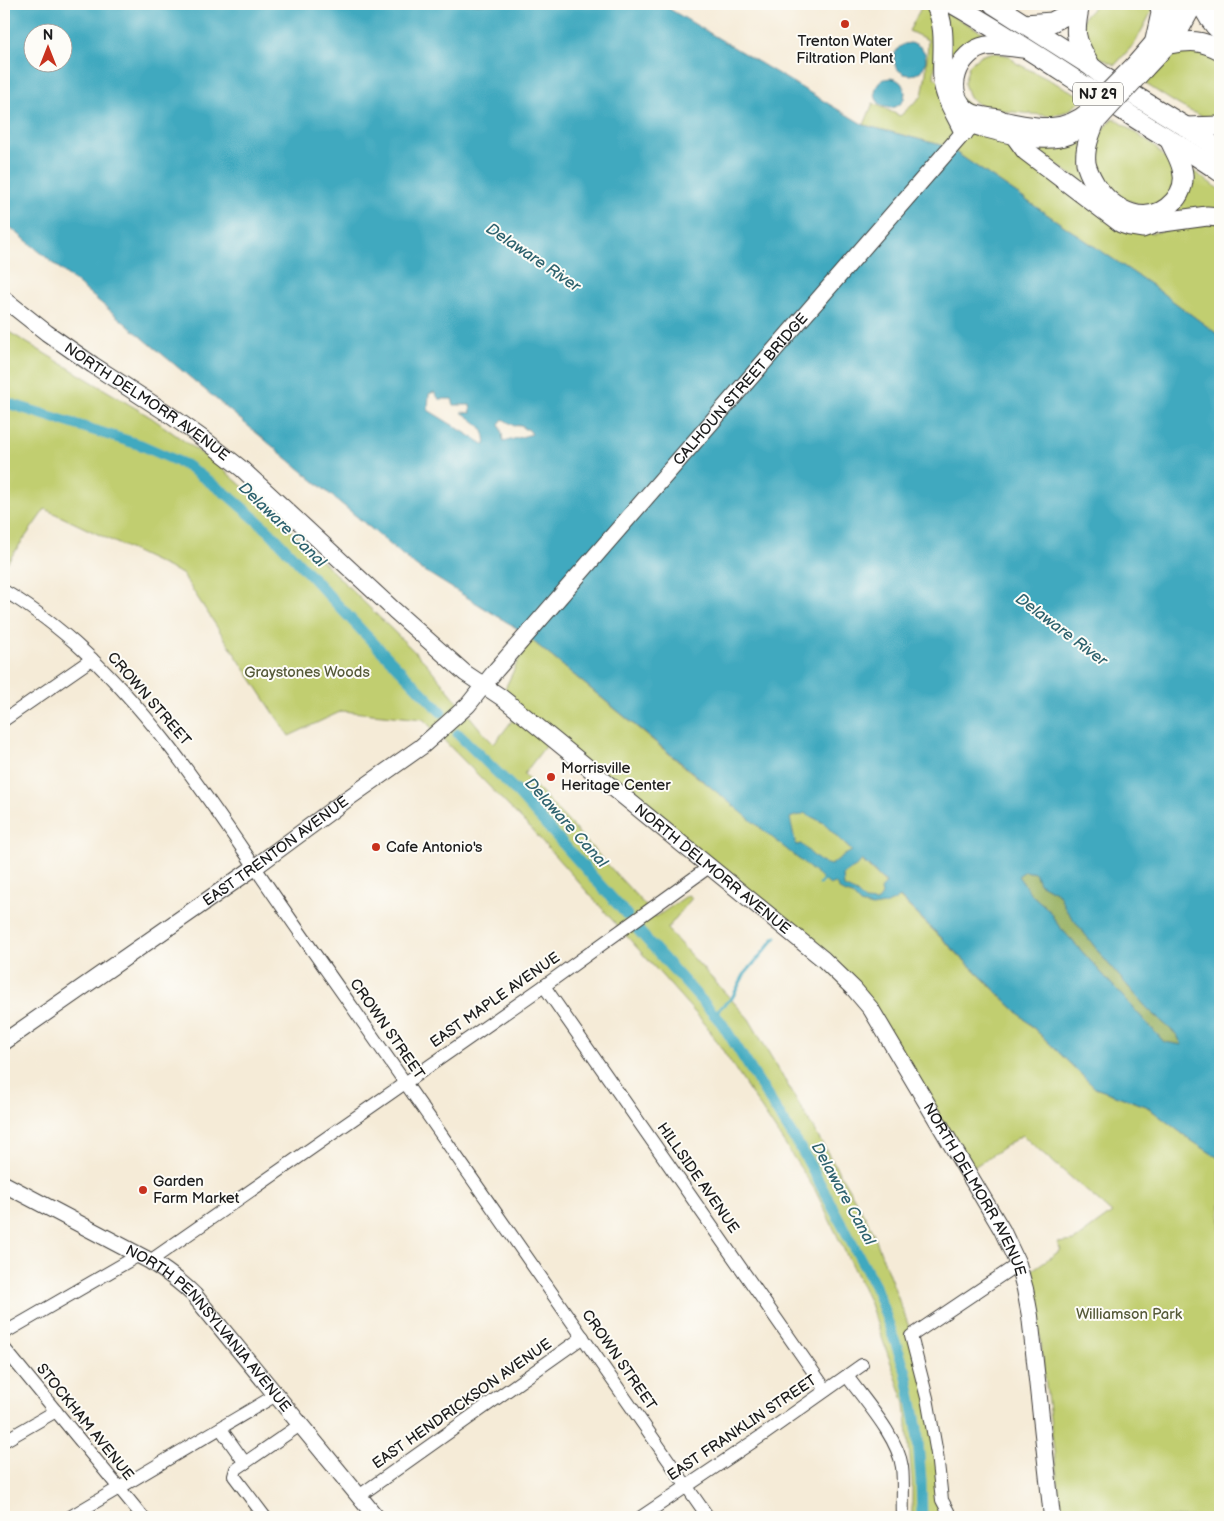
<svg xmlns="http://www.w3.org/2000/svg" width="1224" height="1521" font-family="'Balsamiq Sans',sans-serif">
  <rect width="100%" height="100%" fill="#fdfcf7"/>
  <filter id="ink" filterUnits="userSpaceOnUse"><feTurbulence type="fractalNoise" baseFrequency=".02" numOctaves="2"/><feDisplacementMap in="SourceGraphic" scale="10" xChannelSelector="R" yChannelSelector="G"/><feConvolveMatrix kernelMatrix="1 2 1 2 8 2 1 2 1" color-interpolation-filters="sRGB"/></filter>
  <filter id="wash" filterUnits="userSpaceOnUse"><feTurbulence type="fractalNoise" baseFrequency=".0096" numOctaves="4" result="noise"/><feDisplacementMap in="SourceGraphic" scale="20" xChannelSelector="R" yChannelSelector="G"/><feGaussianBlur stdDeviation="1.12" result="paint"/><feColorMatrix in="noise" values="0 0 0 0 0 0 0 0 0 0 0 0 0 0 0 0 0 1.4 0 .05"/><feComposite in="paint" operator="in"/></filter>
  <g filter="url(#wash)">
    <rect width="100%" height="100%" fill="#f5ebd7"/>
    <g fill="#c1ce70" stroke="#6e7546">
      <path d="M 923,4 L 925,4 C 942,26 936,51 934,77 L 1015,141 L 1152,233 L 1220,222 L 1220,336 L 1150,284 L 955,152 L 941,145 L 864,125 L 873,103 L 900,116 L 922,96 L 926,74 L 928,40 L 909,31 Z"/>
      <path d="M 1097,4 L 1152,4 L 1153,9 L 1135,43 L 1115,65 L 1097,56 L 1084,40 L 1083,18 Z"/>
      <path d="M 944,11 L 991,37 C 968,41 961,45 949,65 Z"/>
      <path d="M 1183,48 L 1220,55 L 1220,118 C 1202,124 1161,93 1144,83 L 1163,63 Z"/>
      <path d="M 993,52 L 1010,56 L 1016,63 L 1085,98 L 1068,111 L 1051,116 L 985,109 L 969,98 L 964,83 L 969,65 L 980,56 Z"/>
      <path d="M 1114,118 L 1154,146 L 1175,169 L 1176,183 L 1170,196 L 1156,205 L 1141,205 L 1121,198 L 1101,180 L 1092,159 L 1096,137 Z"/>
      <path d="M 1082,135 L 1091,188 L 1026,144 Z"/>
      <path d="M 1192,170 L 1220,190 L 1220,211 L 1162,217 L 1185,193 Z"/>
      <path d="M 4,329 L 152,418 L 219,466 L 270,510 L 426,663 L 485,735 L 494,744 L 515,717 L 547,744 L 524,774 L 656,917 L 688,895 L 692,898 L 667,929 L 749,1019 L 871,1227 L 919,1353 L 938,1452 L 938,1517 L 912,1517 L 912,1482 L 905,1403 L 869,1301 L 815,1190 L 706,1025 L 532,830 L 423,719 L 342,711 L 289,736 L 182,574 L 45,509 L 4,567 Z"/>
      <path d="M 529,638 L 702,781 L 740,788 L 783,801 L 822,822 L 1095,1088 L 1146,1106 L 1192,1141 L 1220,1159 L 1220,1517 L 1062,1517 L 1032,1270 L 1061,1250 L 1057,1243 L 1074,1241 L 1112,1213 L 1022,1135 L 968,1171 L 878,1021 L 791,933 L 501,697 Z"/>
    </g>
    <path fill="#98b162" stroke="#5a663f" d="M 1025,871 L 1035,873 L 1039,883 L 1059,894 L 1066,910 L 1106,961 L 1147,1008 L 1177,1035 L 1182,1045 L 1164,1042 L 1058,925 L 1048,909 L 1031,894 L 1018,876 Z"/>
    <g fill="#3fa9bf" stroke="#2e626e" fill-rule="evenodd">
      <path d="M 4,4 L 661,4 L 864,125 L 941,145 L 955,152 L 1150,284 L 1220,336 L 1220,1159 L 1192,1141 L 1146,1106 L 1095,1088 L 900,897 L 894,901 L 885,905 L 872,907 L 860,904 L 852,895 L 841,891 L 835,883 L 830,885 L 518,629 L 431,575 L 417,567 L 4,222 ZM 32,32 L 62,32 L 62,62 L 32,62 ZM 434,392 L 439,399 L 452,399 L 454,405 L 470,405 L 471,413 L 461,412 C 473,420 488,429 485,445 L 428,410 L 429,394 ZM 503,419 L 514,426 L 522,425 L 524,429 L 528,429 L 532,434 L 503,442 L 502,433 L 499,424 ZM 804,813 L 822,822 L 852,851 L 841,857 L 831,865 C 818,863 811,853 801,844 L 796,845 L 790,818 L 795,816 L 802,815 ZM 862,860 L 886,883 L 881,890 L 882,895 L 877,902 L 865,901 L 857,893 L 844,887 L 843,874 L 856,867 ZM 1025,871 L 1035,873 L 1039,883 L 1059,894 L 1066,910 L 1106,961 L 1147,1008 L 1177,1035 L 1182,1045 L 1164,1042 L 1058,925 L 1048,909 L 1031,894 L 1018,876 Z"/>
      <circle cx="910" cy="59" r="16"/>
      <circle cx="890" cy="93" r="15"/>
    </g>
    <g fill="none" stroke-linecap="round" stroke-linejoin="round">
      <g stroke="#3fa9bf" stroke-width="3">
        <path d="M 820,884 L 823,880 L 827,879"/>
        <path d="M 713,1014 L 732,998 L 744,975 L 776,937"/>
      </g>
      <g stroke="#3fa9bf" stroke-width="11">
        <path d="M 4,402 L 141,445 L 186,465 L 229,496 L 269,531 L 363,632 L 441,712"/>
        <path d="M 458,734 L 515,790 L 627,915"/>
        <path d="M 638,930 L 721,1022 L 804,1154 L 875,1286 L 906,1372 L 917,1428 L 921,1480 L 922,1517"/>
      </g>
    </g>
  </g>
  <g filter="url(#ink)">
    <g fill="none" stroke-linecap="round" stroke-linejoin="round">
      <g stroke="#3d3b38" stroke-width="14">
        <g id="minor">
          <path d="M 4,591 C 29,605 53,624 75,643 C 145,706 195,779 248,857 C 283,909 319,960 355,1011 C 472,1180 592,1348 708,1517"/>
          <path d="M 4,720 L 92,659"/>
          <path d="M 544,986 L 826,1390"/>
          <path d="M 150,1261 L 544,986 L 709,867"/>
          <path d="M 4,1333 L 139,1255"/>
          <path d="M 4,1348 L 143,1517"/>
          <path d="M 847,1376 C 864,1400 898,1437 902,1467 C 904,1483 902,1501 903,1517"/>
          <path d="M 221,1429 L 245,1463"/>
          <path d="M 4,1441 L 56,1411"/>
          <path d="M 359,1496 L 583,1337"/>
          <path d="M 70,1517 L 276,1395"/>
          <path d="M 265,1517 L 234,1476 L 236,1469 L 300,1425"/>
          <path d="M 641,1517 L 763,1435 L 862,1365"/>
          <path d="M 951,1517 L 942,1500 L 937,1454 L 927,1398 L 911,1336 L 1018,1264"/>
        </g>
      </g>
      <g stroke="#3d3b38" stroke-width="18">
        <g id="major">
          <path d="M 1135,63 L 1168,25 L 1180,4"/>
          <path d="M 1145,70 L 1178,35 L 1195,4"/>
          <path d="M 977,127 C 1004,134 1042,146 1069,136 C 1077,132 1084,126 1093,123"/>
          <path id="s1" d="M 4,299 L 47,333 L 93,365 L 167,413 L 205,440 L 242,469 L 394,610 L 465,673 L 501,697 L 526,717 L 823,959 L 854,989 L 871,1009 L 1002,1230 L 1018,1264 L 1025,1289 L 1030,1316 L 1052,1517"/>
          <path id="s2" d="M 4,1042 L 255,867 L 347,799 L 421,747 L 468,705 L 496,670 L 964,132 L 978,122 L 991,122 L 999,119 C 1033,125 1060,135 1089,110"/>
          <path id="s3" d="M 4,1184 L 150,1261 C 166,1271 181,1282 194,1295 L 376,1517"/>
        </g>
      </g>
      <g stroke="#3d3b38" stroke-width="21">
        <g id="highway">
          <path d="M 935,4 C 948,30 941,54 943,81 C 945,99 957,116 964,132"/>
          <path d="M 953,4 C 1011,37 1067,75 1124,111 C 1156,132 1189,150 1220,172"/>
          <path d="M 993,4 L 1089,65 L 1106,78 L 1186,127 L 1220,150"/>
          <path d="M 1080,4 C 1074,32 1074,38 1089,63"/>
          <path d="M 1202,4 C 1206,15 1211,23 1220,31"/>
          <path d="M 1025,24 L 1052,22 L 1064,16 L 1080,4"/>
          <path d="M 1155,40 L 1161,13 L 1159,4"/>
          <path d="M 1170,44 C 1191,40 1201,40 1220,50"/>
          <path d="M 999,119 C 989,117 977,117 969,112 C 941,93 958,51 986,46 C 997,44 1011,47 1022,48"/>
          <path d="M 1095,122 C 1090,135 1084,149 1086,163 C 1087,170 1091,177 1095,184 C 1113,211 1148,230 1174,201 C 1182,192 1185,180 1182,169 C 1180,159 1174,150 1170,141"/>
          <path d="M 1186,127 L 1220,126"/>
          <path d="M 1015,136 L 1026,151 L 1121,223 L 1130,226 L 1142,228 L 1156,223 L 1207,216 L 1220,217"/>
        </g>
      </g>
      <use href="#minor" stroke="#fff" stroke-width="12"/>
      <use href="#major" stroke="#fff" stroke-width="16"/>
      <use href="#highway" stroke="#fff" stroke-width="19"/>
      <g stroke="#3d3b38" stroke-width="18" stroke-linecap="butt">
        <g id="major-bridge">
          <path d="M 1089,110 L 1135,63"/>
          <path d="M 1099,120 L 1145,70"/>
        </g>
      </g>
      <use href="#major-bridge" stroke="#fff" stroke-width="16"/>
    </g>
  </g>
  <g fill="#c8321e" stroke="#fdfcf7" stroke-width="2">
    <circle cx="845" cy="24" r="5"/>
    <circle cx="551" cy="777" r="5"/>
    <circle cx="376" cy="847" r="5"/>
    <circle cx="143" cy="1190" r="5"/>
  </g>
  <g text-anchor="middle" dominant-baseline="central" stroke-width="4" stroke-linejoin="round" paint-order="stroke">
    <rect fill="#fdfcf7" stroke="#605f5e" stroke-width="1" x="1073" y="82.5" width="50" height="23" rx="4"/>
    <g font-size="14" font-weight="bold" fill="#1c1c1c">
      <text x="1098" y="94">NJ 29</text>
    </g>
    <g font-size="15" fill="#1c1c1c" stroke="#fdfcf7" text-anchor="start">
      <text x="845" y="41" text-anchor="middle">Trenton Water<tspan x="845" dy="17">Filtration Plant</tspan></text>
      <text x="561" y="768">Morrisville<tspan x="561" dy="17">Heritage Center</tspan></text>
      <text x="386" y="847">Cafe Antonio's</text>
      <text x="153" y="1181">Garden<tspan x="153" dy="17">Farm Market</tspan></text>
    </g>
    <g font-size="15" fill="#1c1c1c" stroke="#fdfcf7">
      <text stroke="none"><textPath href="#s2" startOffset="991">CALHOUN STREET BRIDGE</textPath></text>
      <text stroke="none"><textPath href="#s1" startOffset="176">NORTH DELMORR AVENUE</textPath></text>
      <text transform="translate(149 699) rotate(49)">CROWN STREET</text>
      <text stroke="none"><textPath href="#s2" startOffset="332">EAST TRENTON AVENUE</textPath></text>
      <text stroke="none"><textPath href="#s1" startOffset="911">NORTH DELMORR AVENUE</textPath></text>
      <text transform="translate(495 1000) rotate(-35)">EAST MAPLE AVENUE</text>
      <text transform="translate(387 1029) rotate(55)">CROWN STREET</text>
      <text transform="translate(698 1178) rotate(55)">HILLSIDE AVENUE</text>
      <text stroke="none"><textPath href="#s1" startOffset="1331">NORTH DELMORR AVENUE</textPath></text>
      <text stroke="none"><textPath href="#s3" startOffset="254">NORTH PENNSYLVANIA AVENUE</textPath></text>
      <text transform="translate(619 1360) rotate(55)">CROWN STREET</text>
      <text transform="translate(462 1404) rotate(-35)">EAST HENDRICKSON AVENUE</text>
      <text transform="translate(85 1422) rotate(51)">STOCKHAM AVENUE</text>
      <text transform="translate(742 1428) rotate(-34)">EAST FRANKLIN STREET</text>
    </g>
    <g font-size="15" fill="#565a39" stroke="#fdfcf7">
      <text x="307" y="672">Graystones Woods</text>
      <text x="1129" y="1314">Williamson Park</text>
    </g>
    <g font-size="16" font-style="italic" fill="#2e626e" stroke="#fdfcf7">
      <text transform="translate(533 258) rotate(34)">Delaware River</text>
      <text transform="translate(282 525) rotate(44)">Delaware Canal</text>
      <text transform="translate(1061 630) rotate(37)">Delaware River</text>
      <text transform="translate(566 823) rotate(48)">Delaware Canal</text>
      <text transform="translate(843 1194) rotate(61)">Delaware Canal</text>
    </g>
  </g>
  <rect width="1224" height="1521" fill="none" stroke="#fdfcf7" stroke-width="20"/>
  <g transform="translate(48 48)"><circle r="24" fill="#fdfcf7" stroke="#a3a29f"/>
  <path d="M0-4L9 19L0 12L-9 19Z" fill="#c8321e"/>
  <text y="-8" font-size="14" font-weight="bold" text-anchor="middle" fill="#1c1c1c">N</text>
  </g>
</svg>
